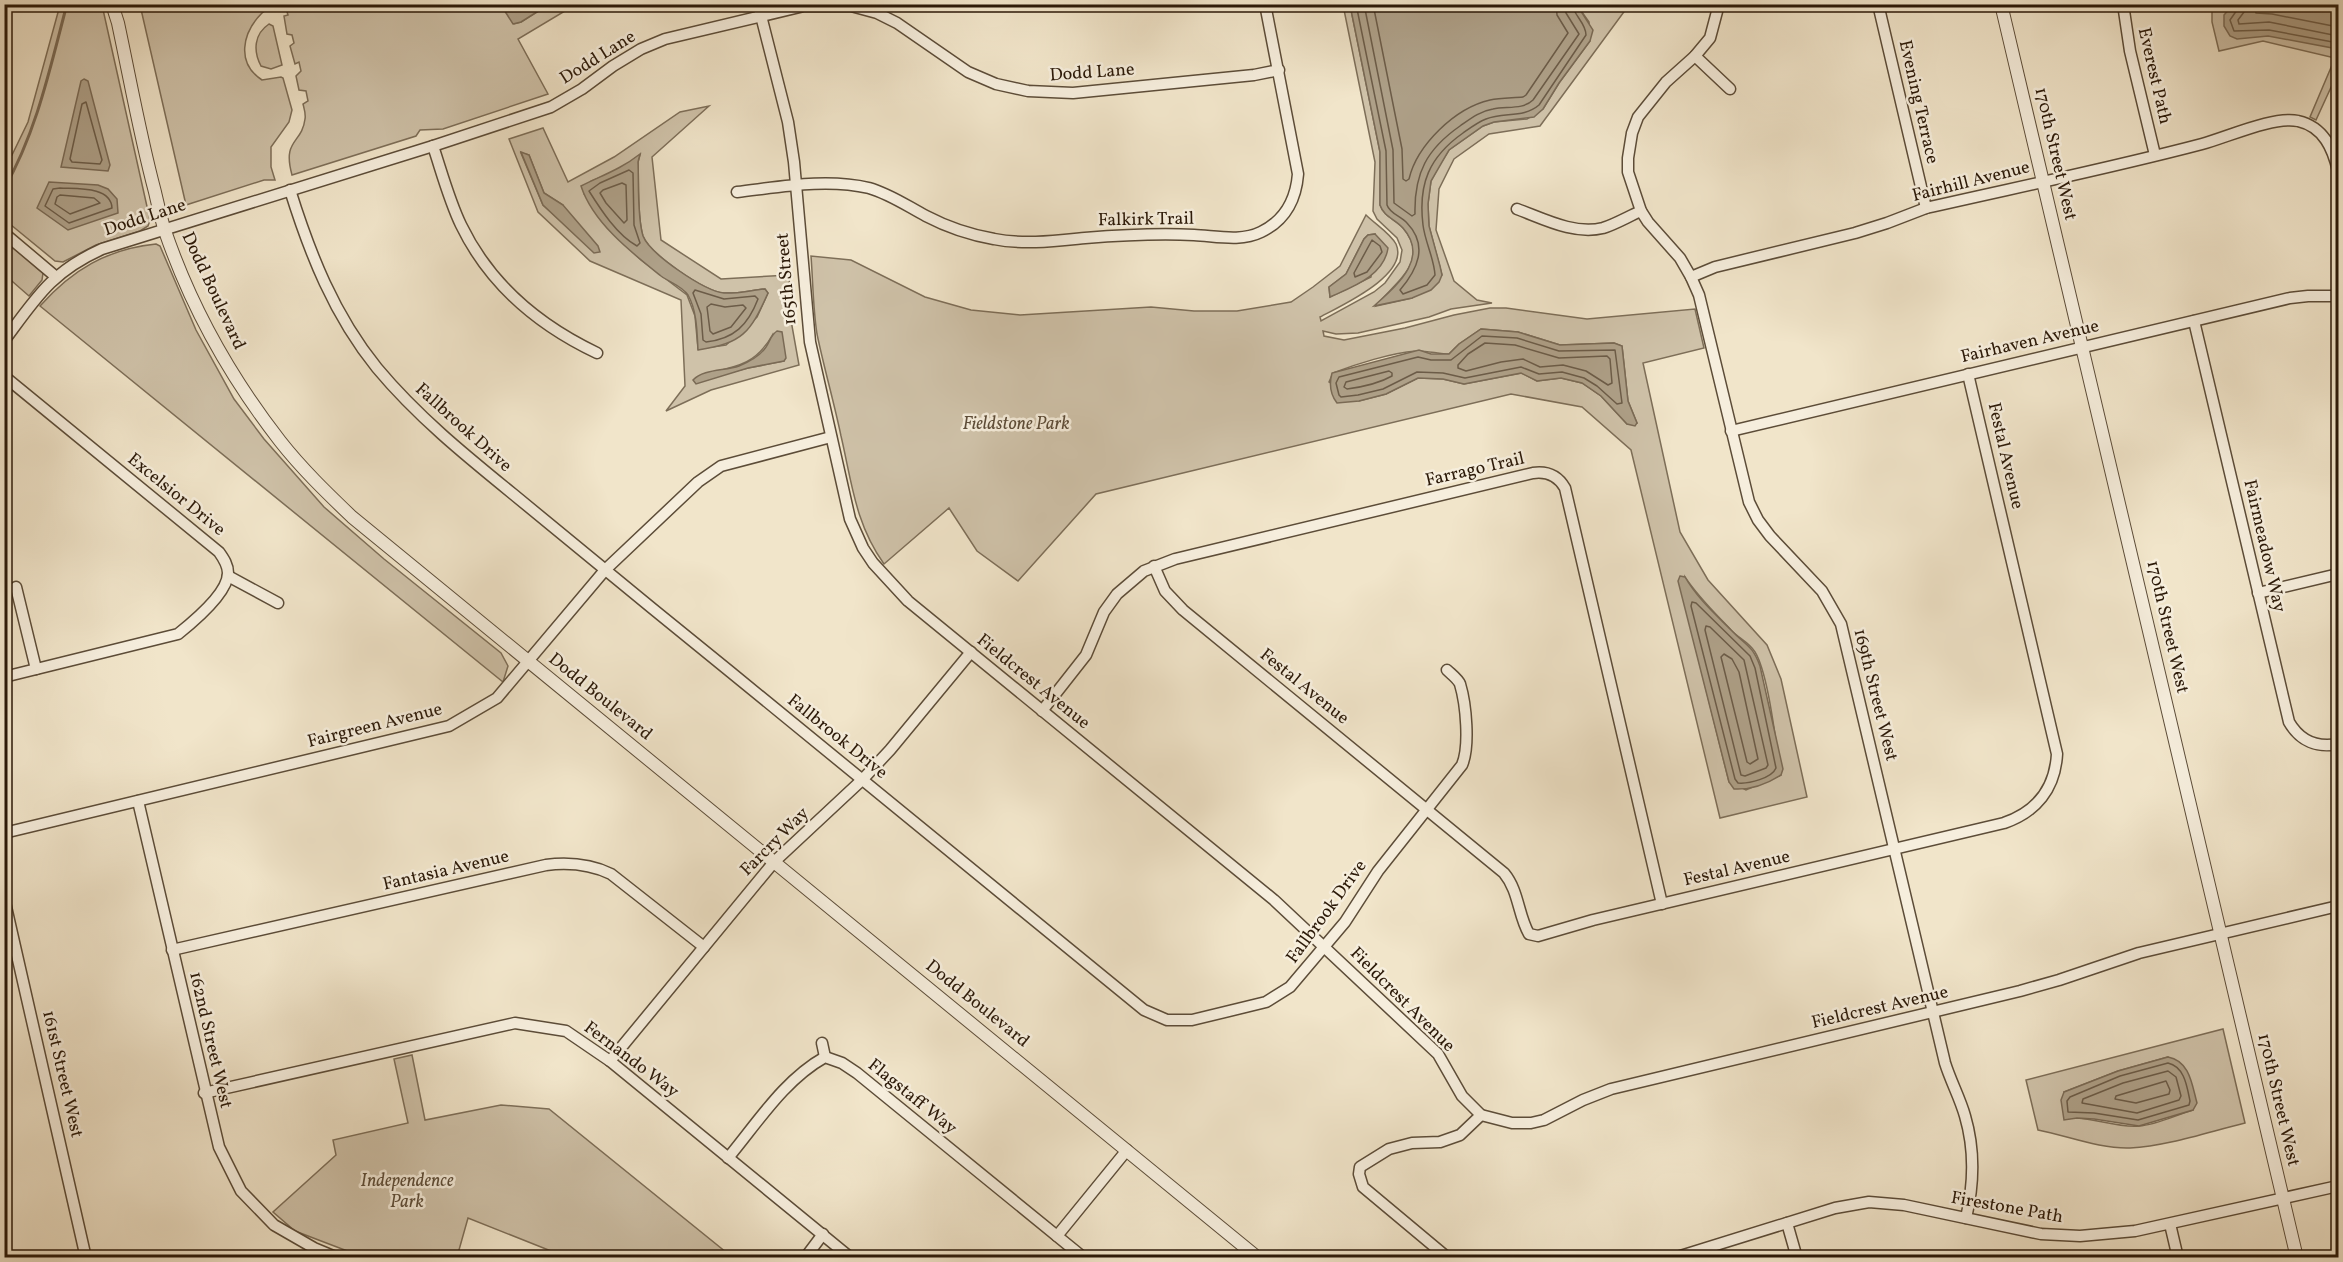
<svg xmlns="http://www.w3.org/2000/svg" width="2343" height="1262" font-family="Vollkorn,serif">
  <rect width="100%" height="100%" fill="#f1e5ca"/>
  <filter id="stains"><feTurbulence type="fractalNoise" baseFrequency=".00333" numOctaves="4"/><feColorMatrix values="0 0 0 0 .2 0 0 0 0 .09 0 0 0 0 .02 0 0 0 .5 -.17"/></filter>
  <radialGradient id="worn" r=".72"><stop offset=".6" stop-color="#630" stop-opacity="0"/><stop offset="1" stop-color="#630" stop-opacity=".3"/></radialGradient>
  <g fill="#cfc2a9" stroke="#7d6e58" stroke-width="1.5" fill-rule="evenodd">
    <path d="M 60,5 L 102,5 L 150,220 L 148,226 L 140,231 L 96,245 L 63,262 L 55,261 L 5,220 L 4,151 L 12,155 L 28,122 Z"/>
    <path d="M 140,5 L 285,5 C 277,7 267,8 262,13 C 242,33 236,63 262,80 L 281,77 L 283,78 L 292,110 L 289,122 L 271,147 L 271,167 L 275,180 L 264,180 L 186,205 Z"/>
    <path d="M 285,5 L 501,5 L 514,24 L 521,22 L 548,5 L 575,5 L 518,39 L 548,94 L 443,129 L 420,130 L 416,136 L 292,175 C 282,139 302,144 305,119 C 306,114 304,108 303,104 L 308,101 L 306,91 L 299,90 L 296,76 L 301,71 L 299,62 L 295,64 L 290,46 L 294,43 L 292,35 L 287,34 L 284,16 L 288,15 Z"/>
    <path d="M 1343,5 L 1350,5 L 1380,152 L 1380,205 C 1384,217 1395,219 1403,228 C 1432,261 1393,284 1376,306 L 1412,298 L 1442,275 L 1429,226 L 1428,204 L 1431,181 L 1440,164 L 1449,150 L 1483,126 L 1494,122 L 1527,119 L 1543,109 L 1559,83 L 1590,41 L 1589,22 L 1577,5 L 1629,5 L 1540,126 L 1489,134 L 1454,159 L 1439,189 L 1436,230 L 1454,281 L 1477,300 L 1492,303 L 1451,309 L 1429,317 L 1358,333 L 1336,334 L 1323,331 L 1324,336 L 1344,340 L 1405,328 L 1454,315 L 1490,308 L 1506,308 L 1587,319 L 1695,309 L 1704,348 L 1643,363 L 1680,532 L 1708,580 L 1767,645 L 1781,679 L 1807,797 L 1720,818 L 1631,450 L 1582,407 L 1511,394 L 1096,494 L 1018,581 L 977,551 L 949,508 L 884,564 C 855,523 852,483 841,436 C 834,402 824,368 817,334 C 813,308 813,282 811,256 L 851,260 L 925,297 L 971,310 L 1020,315 L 1151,307 L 1194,311 L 1237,311 L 1291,302 L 1313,287 L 1340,266 L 1366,215 C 1375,224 1390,233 1396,244 C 1410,275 1340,306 1320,317 L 1321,321 L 1374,292 L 1385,283 L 1400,262 L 1402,250 L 1397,238 L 1377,219 L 1373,211 L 1375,162 ZM 1375,234 L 1371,277 L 1330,297 L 1329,287 L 1346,274 L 1364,239 L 1368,235 ZM 1481,329 L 1518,332 L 1560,345 L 1614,343 L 1622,346 L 1628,401 L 1637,423 L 1627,424 L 1601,396 L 1582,383 L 1561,378 L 1537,381 L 1522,373 L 1464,384 L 1443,379 L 1418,378 L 1386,394 L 1359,401 L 1329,382 L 1333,373 C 1356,364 1391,353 1416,351 C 1424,350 1440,354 1449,354 L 1459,344 ZM 1685,577 C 1698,597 1715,613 1731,630 C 1738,638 1749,642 1755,652 C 1769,675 1776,746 1781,775 L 1746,790 L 1729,782 L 1687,613 Z"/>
    <path d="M 2212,5 L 2338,5 L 2338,72 L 2316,120 L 2310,117 L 2335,58 L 2263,41 L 2219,51 L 2212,22 Z"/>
    <path d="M 269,24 L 273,26 L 282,65 L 271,69 L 261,66 C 253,51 254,34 269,24 Z"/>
    <path d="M 709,106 L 652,157 L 661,240 L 721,279 L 789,275 L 792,326 L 799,365 L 711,390 L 666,411 L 685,386 L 681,300 L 590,261 L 538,212 L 509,139 L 543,128 L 568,182 L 614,157 L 680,112 ZM 521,153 L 529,155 L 544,193 L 563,205 L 570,229 L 543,205 ZM 640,155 L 638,162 C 639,183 637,217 643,236 C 650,254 704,291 724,293 C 737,294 752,290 765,289 L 768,293 L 757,317 L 726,345 L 698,349 L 695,316 L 687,295 L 641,260 L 615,235 L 584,194 L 591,181 L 621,169 ZM 773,334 L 784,361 L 748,368 L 708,378 L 704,374 C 736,367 756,365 773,334 Z"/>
    <path d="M 4,239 L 43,273 L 42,280 L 29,296 L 5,275 Z"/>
    <path d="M 156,244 L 160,246 L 196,330 L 234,399 L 264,439 L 324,507 L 384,559 L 501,653 L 508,666 L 503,682 L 40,306 C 72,270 107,249 156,244 Z"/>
    <path d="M 2223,1029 L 2245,1123 C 2208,1132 2168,1146 2130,1148 C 2100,1149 2068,1136 2038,1130 L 2026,1080 ZM 2168,1057 L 2193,1110 C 2176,1115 2156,1125 2139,1126 C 2119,1128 2097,1119 2077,1118 L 2064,1092 L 2118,1071 Z"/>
    <path d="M 412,1055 L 425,1120 L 501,1105 L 549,1109 L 732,1257 L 566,1257 L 468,1218 L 457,1257 L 363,1257 L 295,1231 L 273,1212 L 336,1155 L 333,1140 L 408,1123 L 394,1059 Z"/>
  </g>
  <g fill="#aea088" stroke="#7a6a55" stroke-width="1.5">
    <path d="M 501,5 L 501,4 L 548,5 L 521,22 L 513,24 Z"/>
    <path d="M 1350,5 L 1577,5 L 1593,30 L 1590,41 L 1559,83 L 1543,109 L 1534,117 L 1494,122 L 1483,126 L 1449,150 L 1431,181 L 1428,204 L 1429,226 L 1440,266 L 1442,275 L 1439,282 L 1431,290 L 1412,298 L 1374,306 C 1396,286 1430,259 1403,228 C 1395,219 1384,217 1380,205 L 1380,152 Z"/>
    <path d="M 2244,5 L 2338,5 L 2338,49 L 2268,36 L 2237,39 L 2230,36 L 2224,26 L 2224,15 L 2231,7 Z"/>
    <path d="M 84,79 L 88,81 L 110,165 L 108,171 L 61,167 L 81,81 Z"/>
    <path d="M 521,152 L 529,155 L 544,193 L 563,205 L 598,246 L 600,252 L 594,253 L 543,205 Z"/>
    <path d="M 640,154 L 638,162 C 639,183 637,217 643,236 C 650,254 704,291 724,293 C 737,294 752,290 765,289 L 768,293 C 750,333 743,343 698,350 C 697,332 697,311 688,295 C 682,286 669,282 661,276 C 632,253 593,223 581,186 C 603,175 621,169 640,154 Z"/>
    <path d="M 49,182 L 98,185 L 108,189 L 117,199 L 118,213 L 68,230 L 37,208 Z"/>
    <path d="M 1375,234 L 1388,248 C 1384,276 1352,287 1330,297 L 1329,287 L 1346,274 L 1364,239 L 1368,235 Z"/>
    <path d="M 1481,329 L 1518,332 L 1560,345 L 1614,343 L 1622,346 L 1628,401 L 1637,423 L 1635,426 L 1627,424 L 1601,396 L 1582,383 L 1561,378 L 1537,381 L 1521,373 L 1464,384 L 1443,379 L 1418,378 L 1386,394 L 1359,401 L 1337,403 C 1330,394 1329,384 1332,373 L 1419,350 L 1431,354 L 1449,354 L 1459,344 Z"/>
    <path d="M 777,331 L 782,332 L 786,358 L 784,361 L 748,368 L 696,384 L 693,380 C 703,369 725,371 739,366 C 749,362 760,356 766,347 C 770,341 771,335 777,331 Z"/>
    <path d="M 1680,576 L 1685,577 C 1697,598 1715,614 1731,630 C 1745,645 1752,644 1760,666 L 1783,769 L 1781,775 C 1767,784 1750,790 1734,789 L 1729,782 L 1678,581 Z"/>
    <path d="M 2168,1057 C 2190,1061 2192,1085 2197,1103 L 2193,1110 L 2139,1126 L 2094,1119 L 2077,1118 L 2064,1120 L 2061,1100 L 2064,1092 L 2118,1071 Z"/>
  </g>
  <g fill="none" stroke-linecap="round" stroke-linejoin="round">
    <g stroke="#6c5c48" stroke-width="1.5">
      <path d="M 1356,4 L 1386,151 L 1387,205 C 1390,214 1401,216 1407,223 C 1429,246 1417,270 1400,290 L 1403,294 L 1427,285 L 1435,275 C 1434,258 1425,242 1423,225 C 1418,184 1429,157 1463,133 C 1470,128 1478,122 1486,119 C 1504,112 1524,118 1539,105 L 1586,35 C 1586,23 1574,16 1572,4"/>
      <path d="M 1364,4 L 1393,150 L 1394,203 L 1412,216 L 1415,214 C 1414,173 1427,149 1460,126 C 1470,119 1480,111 1493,109 C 1506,106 1523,110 1533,100 L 1579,34 L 1566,13 L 1565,4"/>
      <path d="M 1373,4 L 1402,149 L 1403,179 L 1406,181 L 1409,179 C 1417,145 1455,108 1490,100 C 1500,98 1512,98 1523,97 L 1526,95 L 1568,33 L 1557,15 L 1556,4"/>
      <path d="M 2237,4 L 2237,10 L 2230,20 L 2234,31 L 2269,30 L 2338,43"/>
      <path d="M 2245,4 L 2244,12 L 2238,20 L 2239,24 L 2269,22 L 2338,36"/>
      <path d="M 2254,4 L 2256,13 L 2272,14 L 2338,27"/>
      <path d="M 86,102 L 102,160 L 100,164 L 72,162 L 70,159 L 82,104 Z"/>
      <path d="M 629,170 L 633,173 L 634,225 L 640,243 L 637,246 C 617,235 601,210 589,191 L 600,183 Z"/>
      <path d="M 622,183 L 626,185 L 627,220 L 624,223 L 606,203 L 600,193 L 603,190 Z"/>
      <path d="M 60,188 C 76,189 111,186 112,208 L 69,223 L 45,206 L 53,189 Z"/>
      <path d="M 60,195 L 94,198 L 100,203 L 70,214 L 55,204 L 57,197 Z"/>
      <path d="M 1372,240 L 1380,246 L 1382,252 L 1367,272 L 1355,277 L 1354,273 Z"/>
      <path d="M 695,290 L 724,299 L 755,296 L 758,299 C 748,325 734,339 706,342 L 703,340 L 701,314 L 693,293 Z"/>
      <path d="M 711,304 L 725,307 L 743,305 L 746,308 L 731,327 L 713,334 L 710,331 L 707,307 Z"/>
      <path d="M 1482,336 L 1517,338 L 1559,351 L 1615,350 L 1622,403 L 1617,404 L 1597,386 L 1584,378 L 1562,372 L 1539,374 L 1521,367 L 1465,378 L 1443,373 L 1417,372 L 1383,389 L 1358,395 L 1341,397 L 1339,395 L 1336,383 L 1339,377 L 1418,357 L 1431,360 L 1451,360 Z"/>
      <path d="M 1485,343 L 1515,345 L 1559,358 L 1607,356 L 1610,359 L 1612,383 L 1608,385 L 1586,371 L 1563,365 L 1540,367 L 1523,359 L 1501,362 L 1466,371 L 1458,368 L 1458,365 L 1468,354 Z"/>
      <path d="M 1389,371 L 1392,373 L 1392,376 C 1378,384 1362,387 1347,389 L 1344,387 L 1346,382 Z"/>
      <path d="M 1692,602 L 1696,603 L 1750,656 L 1755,668 L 1776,768 C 1772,778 1749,784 1738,783 L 1735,779 L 1691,606 Z"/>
      <path d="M 1706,626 L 1710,627 L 1744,660 L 1768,765 L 1766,768 L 1745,776 L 1741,775 L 1739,767 L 1705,630 Z"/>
      <path d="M 1724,654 L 1732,659 L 1739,672 L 1758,759 L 1750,764 L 1747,762 L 1723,665 L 1721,657 Z"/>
      <path d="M 2168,1063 C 2185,1067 2187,1087 2190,1101 L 2189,1105 L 2138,1120 L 2094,1113 L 2068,1112 L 2067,1101 L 2070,1097 L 2120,1076 Z"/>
      <path d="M 2168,1071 L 2176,1077 L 2181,1096 L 2179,1100 L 2137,1113 L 2082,1103 L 2083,1099 L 2123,1083 Z"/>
      <path d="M 2166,1081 L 2170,1090 L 2169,1094 L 2136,1103 L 2115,1099 L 2116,1096 Z"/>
    </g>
    <path stroke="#7a6a55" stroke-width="3" d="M 4,189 C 37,131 50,68 67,4"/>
    <g stroke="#5c4c38" stroke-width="13">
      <g id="minor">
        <path d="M 758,4 L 788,122 L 794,162 L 810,342 L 850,519 L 863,548 L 873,563 L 908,601 L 1274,900 L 1438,1054 L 1462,1096 L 1481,1115 L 1512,1123 L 1531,1123 L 1544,1120 L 1583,1100 L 1611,1089 L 2020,991 L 2059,980 L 2139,953 L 2338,906"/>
        <path d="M 1719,4 L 1710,38 L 1695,56 L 1666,82 L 1638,117 L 1632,133 L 1628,158 L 1628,172 L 1641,211 L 1648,222 L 1680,258 L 1691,277 L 1699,295 L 1749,502 L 1758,520 L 1770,536 L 1822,591 L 1841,624 L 1945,1063 C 1951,1082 1960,1098 1965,1116 C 1975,1150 1974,1184 1966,1218"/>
        <path d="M 1878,4 L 1926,208"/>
        <path d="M 2123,4 L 2130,51 L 2155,155"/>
        <path d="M 1695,56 L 1730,89"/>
        <path d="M 433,146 C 442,173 449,200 461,225 C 490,285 538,325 597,353"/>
        <path d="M 290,190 C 310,254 334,315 377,368 C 417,416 465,455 513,494 C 560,533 607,571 653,609 C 817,742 980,876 1144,1010 L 1167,1020 L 1192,1020 L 1266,1002 L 1290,987 L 1345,922 L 1378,871 L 1462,765 C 1470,746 1466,704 1460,684 C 1458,679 1451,674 1447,670"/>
        <path d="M 737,192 C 780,187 826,178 869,188 C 890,194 907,206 926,216 C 947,227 971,235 994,239 C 1024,245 1055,241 1085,238 C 1122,235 1157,233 1194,235 C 1216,236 1241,242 1261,232 C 1286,220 1296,199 1298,174 L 1265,4"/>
        <path d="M 1517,209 C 1544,219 1574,235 1603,228 C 1616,224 1629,216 1641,211"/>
        <path d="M 4,233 L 55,276"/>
        <path d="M 1691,277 L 1715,267 L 1855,233 L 1887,223 L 1926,208 C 2018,187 2111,168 2202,144 C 2228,137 2273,116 2298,121 C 2324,127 2333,149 2338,171"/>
        <path d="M 2194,321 L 2289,722 C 2300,741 2317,748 2338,744"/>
        <path d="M 4,341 C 36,298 51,272 102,249 L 433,146 L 551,107 L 582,89 L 613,66 L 641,49 L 665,39 L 804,6 L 851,6 L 877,13 L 897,23 L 968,72 L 996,84 L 1028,91 L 1073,93 L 1254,75 L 1279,70"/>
        <path d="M 4,376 L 219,552 C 224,559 228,565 228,573 C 228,593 193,622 178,634 L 4,677"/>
        <path d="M 1731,431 L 2290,298 L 2308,296 L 2338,296"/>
        <path d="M 1154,566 L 1165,591 L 1183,610 L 1504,873 C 1519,891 1518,915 1529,934 L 1538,936 L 1593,920 L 2004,823 C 2036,812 2055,789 2057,754 L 1968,374"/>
        <path d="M 228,576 L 278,603"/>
        <path d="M 16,587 L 36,669"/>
        <path d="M 2258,593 L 2338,574"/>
        <path d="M 1042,711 L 1086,655 L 1104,612 L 1117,594 L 1144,571 L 1175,559 L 1533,473 C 1547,471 1558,476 1565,488 L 1662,904"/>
        <path d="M 138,801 L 219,1147 L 241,1191 L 274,1225 L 314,1248 L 338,1258"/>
        <path d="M 4,833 L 449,726 L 497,698 L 605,570 L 698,482 L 721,466 L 831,437"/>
        <path d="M 4,898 L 86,1258"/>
        <path d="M 172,950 L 546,865 C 570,862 590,864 611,874 L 704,947"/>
        <path d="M 822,1043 L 825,1057"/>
        <path d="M 610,1061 L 774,862 L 863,779 L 890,750 L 971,652"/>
        <path d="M 204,1093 L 515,1023 L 566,1031 L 610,1061 L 851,1258"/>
        <path d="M 728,1158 C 758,1122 784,1080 825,1057 L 842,1063 L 857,1073 L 1084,1258"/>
        <path d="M 1787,1223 L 1797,1258"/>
        <path d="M 2170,1224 L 2178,1258"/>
        <path d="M 1057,1236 L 1127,1150"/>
        <path d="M 805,1258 L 823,1234"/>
        <path d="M 1448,1258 L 1363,1187 L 1359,1174 L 1360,1167 L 1389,1149 L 1412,1143 L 1440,1142 L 1460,1135 L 1481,1115"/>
        <path d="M 1674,1258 L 1835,1208 L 1869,1202 L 1904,1205 L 2041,1234 L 2080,1236 L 2135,1231 L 2338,1186"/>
      </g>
    </g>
    <g stroke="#5c4c38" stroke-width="14">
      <g id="tertiary">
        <path d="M 112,4 L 118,23 C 130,79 140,136 155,192 C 158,205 161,219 165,231 C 191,307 231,378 280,441 C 302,469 327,493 352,517 L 1258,1258"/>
        <path d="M 2001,4 L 2297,1258"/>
      </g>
    </g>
    <use href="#minor" stroke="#f6eedd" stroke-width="10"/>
    <use href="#tertiary" stroke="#f6eedd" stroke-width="12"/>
  </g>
  <g text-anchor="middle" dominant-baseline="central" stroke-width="5" stroke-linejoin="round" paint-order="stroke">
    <g font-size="18" fill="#2b1908" stroke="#f6eedd">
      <text transform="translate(598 58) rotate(-32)">Dodd Lane</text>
      <text transform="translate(1092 73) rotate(-4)">Dodd Lane</text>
      <text transform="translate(2154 76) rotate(77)">Everest Path</text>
      <text transform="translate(1918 102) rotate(77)">Evening Terrace</text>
      <text transform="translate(2055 154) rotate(77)">170th Street West</text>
      <text transform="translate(1971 182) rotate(-14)">Fairhill Avenue</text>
      <text transform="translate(145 218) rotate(-18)">Dodd Lane</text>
      <text transform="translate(1146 220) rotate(-1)">Falkirk Trail</text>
      <text transform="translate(787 279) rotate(-95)">165th Street</text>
      <text transform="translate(213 291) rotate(65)">Dodd Boulevard</text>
      <text transform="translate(2030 342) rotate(-13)">Fairhaven Avenue</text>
      <text transform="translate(463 428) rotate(42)">Fallbrook Drive</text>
      <text transform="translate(2005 456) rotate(77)">Festal Avenue</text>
      <text transform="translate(1475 470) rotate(-13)">Farrago Trail</text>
      <text transform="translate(176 495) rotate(39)">Excelsior Drive</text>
      <text transform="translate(2264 546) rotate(77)">Fairmeadow Way</text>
      <text transform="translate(2167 627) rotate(77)">170th Street West</text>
      <text transform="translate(1033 682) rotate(39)">Fieldcrest Avenue</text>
      <text transform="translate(1304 687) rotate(39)">Festal Avenue</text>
      <text transform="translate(1875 695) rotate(76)">169th Street West</text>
      <text transform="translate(600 697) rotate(39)">Dodd Boulevard</text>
      <text transform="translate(375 726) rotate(-14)">Fairgreen Avenue</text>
      <text transform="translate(837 737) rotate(39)">Fallbrook Drive</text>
      <text transform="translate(775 842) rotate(-45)">Farcry Way</text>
      <text transform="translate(1737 869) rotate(-13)">Festal Avenue</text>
      <text transform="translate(446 871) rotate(-13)">Fantasia Avenue</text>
      <text transform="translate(1327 912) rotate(-54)">Fallbrook Drive</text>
      <text transform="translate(1402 1000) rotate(45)">Fieldcrest Avenue</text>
      <text transform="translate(977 1004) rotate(39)">Dodd Boulevard</text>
      <text transform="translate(1880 1008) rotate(-13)">Fieldcrest Avenue</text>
      <text transform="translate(210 1040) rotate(77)">162nd Street West</text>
      <text transform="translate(631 1060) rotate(37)">Fernando Way</text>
      <text transform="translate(62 1074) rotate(77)">161st Street West</text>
      <text transform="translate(912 1097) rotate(39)">Flagstaff Way</text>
      <text transform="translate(2278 1100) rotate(77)">170th Street West</text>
      <text transform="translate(2007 1208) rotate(10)">Firestone Path</text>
    </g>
    <g font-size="18" font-style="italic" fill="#5c4c38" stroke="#f6eedd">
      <text x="1016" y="424">Fieldstone Park</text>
      <text x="407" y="1181">Independence<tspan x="407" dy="21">Park</tspan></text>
    </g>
  </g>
  <rect width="2343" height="1262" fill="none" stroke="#f1e5ca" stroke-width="24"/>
  <rect x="6" y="6" width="2331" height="1250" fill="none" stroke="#2b1908" stroke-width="3"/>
  <rect x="12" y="12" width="2319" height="1238" fill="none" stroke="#2b1908" stroke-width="1.5"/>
  <rect width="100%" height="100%" filter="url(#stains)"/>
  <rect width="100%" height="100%" fill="url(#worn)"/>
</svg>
